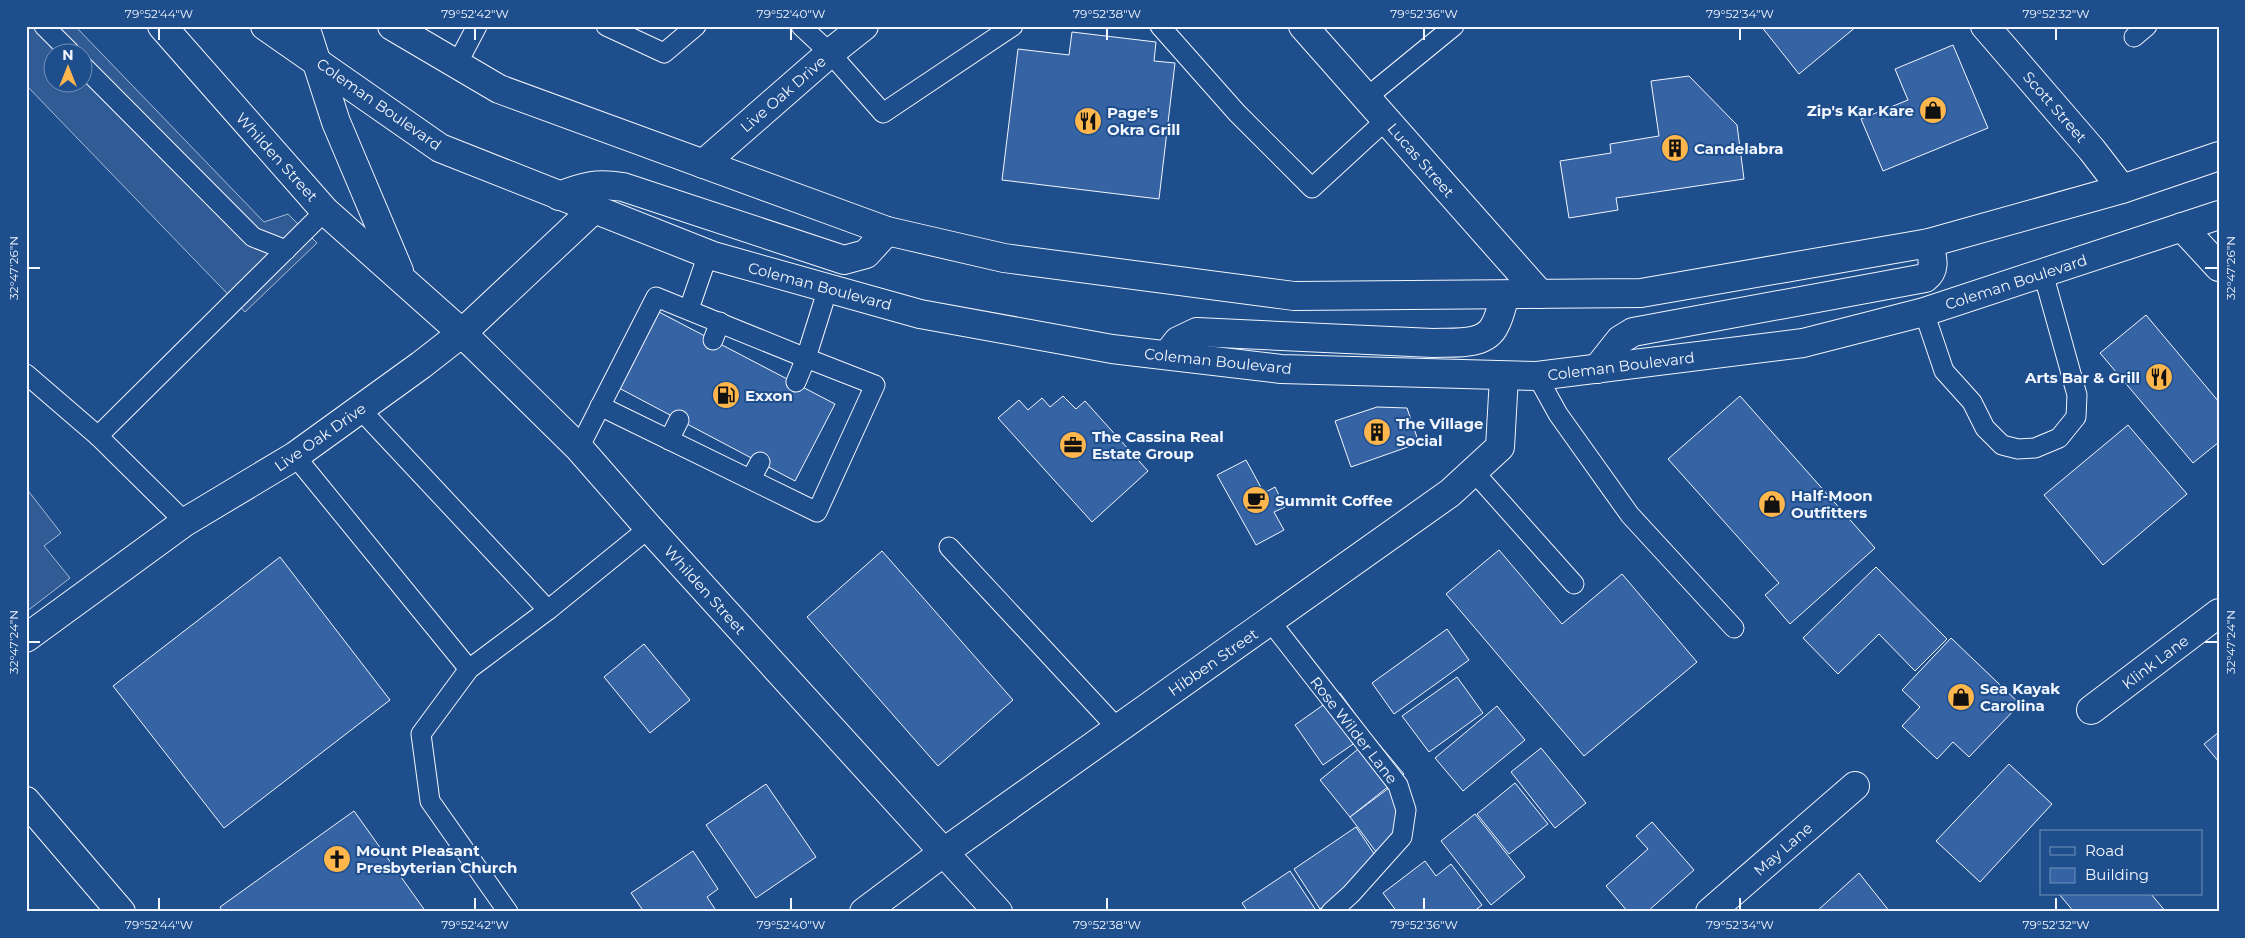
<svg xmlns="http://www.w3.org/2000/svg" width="2245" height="938" font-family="Montserrat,sans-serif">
  <rect width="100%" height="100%" fill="#1f4e8c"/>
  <g fill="#305b95" stroke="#a8bbd7" fill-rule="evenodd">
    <path d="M 26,26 L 75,26 L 264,222 L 288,214 L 317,243 L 245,312 L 26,85 ZM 52,52 L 82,52 L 82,82 L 52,82 Z"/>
    <path d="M 26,488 L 61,533 L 44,546 L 70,578 L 26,612 Z"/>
  </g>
  <g fill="#3563a3" stroke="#f2f6ff">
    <path d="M 1761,26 L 1857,26 L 1799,74 Z"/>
    <path d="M 1072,32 L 1156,42 L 1154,61 L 1175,63 L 1159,199 L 1002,180 L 1018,49 L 1069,55 Z"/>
    <path d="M 1953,45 L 1988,128 L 1883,171 L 1861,119 L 1908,100 L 1895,69 Z"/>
    <path d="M 1689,76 L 1737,125 L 1744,179 L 1616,198 L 1618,210 L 1569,218 L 1560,161 L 1611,153 L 1610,144 L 1659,136 L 1651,81 Z"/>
    <path d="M 657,311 L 835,404 L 795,481 L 617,387 Z"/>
    <path d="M 2146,315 L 2219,402 L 2219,442 L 2193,463 L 2100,353 Z"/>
    <path d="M 1063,396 L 1076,409 L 1085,401 L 1148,471 L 1092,522 L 998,418 L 1019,400 L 1028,410 L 1042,398 L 1050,407 Z"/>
    <path d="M 1740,396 L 1875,548 L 1790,624 L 1765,595 L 1779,583 L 1668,459 Z"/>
    <path d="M 1377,407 L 1407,408 L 1419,443 L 1351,467 L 1335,421 Z"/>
    <path d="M 2128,425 L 2187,494 L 2103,565 L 2044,495 Z"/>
    <path d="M 1246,460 L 1264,493 L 1275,487 L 1285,507 L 1274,512 L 1284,530 L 1256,545 L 1217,475 Z"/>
    <path d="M 1499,550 L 1562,624 L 1622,574 L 1697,662 L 1584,756 L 1446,594 Z"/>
    <path d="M 882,551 L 1013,700 L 938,766 L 807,617 Z"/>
    <path d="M 280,557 L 390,700 L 224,828 L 113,686 Z"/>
    <path d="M 1876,567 L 1947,639 L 1915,671 L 1879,634 L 1838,674 L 1803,638 Z"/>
    <path d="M 1447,629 L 1469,660 L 1394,714 L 1372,683 Z"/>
    <path d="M 1951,638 L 2020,704 L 1969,757 L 1953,742 L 1937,759 L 1902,726 L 1920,707 L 1902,690 Z"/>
    <path d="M 644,644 L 690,700 L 650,733 L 604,677 Z"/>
    <path d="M 1457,677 L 1483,713 L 1429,752 L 1402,716 Z"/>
    <path d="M 1340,693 L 1369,733 L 1323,765 L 1295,725 Z"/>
    <path d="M 1497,706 L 1525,740 L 1463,791 L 1435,758 Z"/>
    <path d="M 2219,732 L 2219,762 L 2204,744 Z"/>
    <path d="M 1373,737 L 1404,774 L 1350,817 L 1320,780 Z"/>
    <path d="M 1541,748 L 1586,803 L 1555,828 L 1511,772 Z"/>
    <path d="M 2009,764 L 2052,804 L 1980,882 L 1936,841 Z"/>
    <path d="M 1515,783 L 1548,824 L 1509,854 L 1477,814 Z"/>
    <path d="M 766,784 L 816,857 L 756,898 L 706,825 Z"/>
    <path d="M 1393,785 L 1415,814 L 1400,826 L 1380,857 L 1350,817 Z"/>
    <path d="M 354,811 L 426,912 L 223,912 L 220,907 Z"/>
    <path d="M 1475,814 L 1525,877 L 1491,905 L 1441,841 Z"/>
    <path d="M 1652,822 L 1694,870 L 1647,912 L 1628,912 L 1606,886 L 1648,849 L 1636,836 Z"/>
    <path d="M 1356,827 L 1379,861 L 1361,882 L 1320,909 L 1294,869 Z"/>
    <path d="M 693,851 L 718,889 L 707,897 L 717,912 L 644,912 L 631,893 Z"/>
    <path d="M 1425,861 L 1436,876 L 1451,864 L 1482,905 L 1473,912 L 1397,912 L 1383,893 Z"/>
    <path d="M 1290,871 L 1317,912 L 1248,912 L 1242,903 Z"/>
    <path d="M 1859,873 L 1890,912 L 1818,912 L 1817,911 Z"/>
    <path d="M 2059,894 L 2151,894 L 2166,912 L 2074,912 Z"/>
  </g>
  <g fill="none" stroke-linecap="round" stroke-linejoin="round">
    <g stroke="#f2f6ff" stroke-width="21">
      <g id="service">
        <path d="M 44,26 L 70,52"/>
        <path d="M 606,26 L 664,53 L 696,26"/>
        <path d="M 801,26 L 830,53 L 883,113 L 1013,26"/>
        <path d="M 1160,26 L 1237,113 L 1312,188 L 1386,120"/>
        <path d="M 2134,37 L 2147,26"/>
        <path d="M 457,64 L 477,26"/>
        <path d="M 82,65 L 253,237 L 286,250"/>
        <path d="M 1366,98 L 1454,26"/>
        <path d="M 689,309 L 708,254"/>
        <path d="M 1924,312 L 1944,371 L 1972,402 L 1985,428 L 2002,445 L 2018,449 L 2035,448 L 2059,438 L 2076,417 L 2077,395 L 2043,273"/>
        <path d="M 713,340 L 720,322"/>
        <path d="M 26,374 L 98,436 L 325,211"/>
        <path d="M 1537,376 L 1558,414 L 1630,515 L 1734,628"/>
        <path d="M 600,406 L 817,512 L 875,385 L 806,358 L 796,382"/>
        <path d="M 360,409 L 548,610 L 469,669 L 421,734 L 430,801 L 508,912"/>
        <path d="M 98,436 L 185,522"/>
        <path d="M 669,440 L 679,420"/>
        <path d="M 579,448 L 656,297 L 806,358 L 828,288"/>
        <path d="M 295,456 L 469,669"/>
        <path d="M 1475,473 L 1574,584"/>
        <path d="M 751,479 L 760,462"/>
        <path d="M 949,547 L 1118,729"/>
        <path d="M 548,610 L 649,528"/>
        <path d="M 1270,621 L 1398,785 L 1406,810 L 1402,837 L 1351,894 L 1331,912"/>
      </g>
    </g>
    <g stroke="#f2f6ff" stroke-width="30">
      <g id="minor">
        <path d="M 1303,26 L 1540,294"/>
        <path d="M 1985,26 L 2092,150 L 2122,189"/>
        <path d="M 703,164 L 830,53 L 864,26"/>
        <path d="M 2182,227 L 2219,267"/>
        <path d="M 26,638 L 185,522 L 295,456 L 421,365 L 462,333 L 594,209"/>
        <path d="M 2091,710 L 2219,613"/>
        <path d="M 26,801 L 121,912"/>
        <path d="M 864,912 L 944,852 L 1450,493 L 1500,447 L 1504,377"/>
        <path d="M 1710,912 L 1855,786"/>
      </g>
    </g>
    <g stroke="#f2f6ff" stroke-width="30">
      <g id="tertiary">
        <path d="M 162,26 L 325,211 L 462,333 L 579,448 L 649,528 L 998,912"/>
        <path d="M 305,26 L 336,122 L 399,271"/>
      </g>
    </g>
    <g stroke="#f2f6ff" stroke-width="30">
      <g id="primary">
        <path d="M 265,26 L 440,148 L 713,256 L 920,314 L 1112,349 L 1281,369 L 1537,376 L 1803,343 L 1924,312 L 2219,215"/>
        <path d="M 392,26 L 499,89 L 887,231 L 1004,258 L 1294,296 L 1641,293 L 1929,243 L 2122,189 L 2219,156"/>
        <path d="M 559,196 C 584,186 596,183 623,187 L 844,260 L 866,254 L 887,231"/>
        <path d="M 1167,355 L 1178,341 L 1197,332 L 1433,343 C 1452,342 1485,347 1495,325 C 1500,316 1502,305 1505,295"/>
        <path d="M 1597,369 L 1620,340 L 1633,332 L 1925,278 C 1937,269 1932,257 1929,243"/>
      </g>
    </g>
    <use href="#service" stroke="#1f4e8c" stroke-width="19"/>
    <use href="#minor" stroke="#1f4e8c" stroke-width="28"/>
    <use href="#tertiary" stroke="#1f4e8c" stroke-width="28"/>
    <use href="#primary" stroke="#1f4e8c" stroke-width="28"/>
  </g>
  <path fill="none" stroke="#f2f6ff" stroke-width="2" d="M 159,28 L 159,40M 475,28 L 475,40M 791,28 L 791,40M 1107,28 L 1107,40M 1424,28 L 1424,40M 1740,28 L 1740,40M 2056,28 L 2056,40M 28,268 L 40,268M 2205,268 L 2218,268M 28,642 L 40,642M 2205,642 L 2218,642M 159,898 L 159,910M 475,898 L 475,910M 791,898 L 791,910M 1107,898 L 1107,910M 1424,898 L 1424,910M 1740,898 L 1740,910M 2056,898 L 2056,910"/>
  <defs>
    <g id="shop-disc" transform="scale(1.4375)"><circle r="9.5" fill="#ffb74d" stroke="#1f4e8c"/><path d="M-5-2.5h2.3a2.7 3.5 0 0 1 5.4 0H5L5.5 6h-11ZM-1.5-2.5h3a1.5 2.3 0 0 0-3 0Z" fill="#111"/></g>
    <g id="restaurant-disc" transform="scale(1.4375)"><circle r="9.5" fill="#ffb74d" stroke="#1f4e8c"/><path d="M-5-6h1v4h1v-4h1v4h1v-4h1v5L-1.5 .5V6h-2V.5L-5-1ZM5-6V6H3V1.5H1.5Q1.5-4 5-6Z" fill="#111"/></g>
    <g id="building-disc" transform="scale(1.4375)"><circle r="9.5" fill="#ffb74d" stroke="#1f4e8c"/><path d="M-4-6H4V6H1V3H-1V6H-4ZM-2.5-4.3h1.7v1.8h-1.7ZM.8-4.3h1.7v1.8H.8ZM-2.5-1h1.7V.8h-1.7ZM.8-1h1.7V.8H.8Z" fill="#111"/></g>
    <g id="fuel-disc" transform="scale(1.4375)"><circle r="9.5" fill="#ffb74d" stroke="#1f4e8c"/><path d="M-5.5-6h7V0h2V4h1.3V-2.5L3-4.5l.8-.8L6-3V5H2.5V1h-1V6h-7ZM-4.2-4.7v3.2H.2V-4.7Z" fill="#111"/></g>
    <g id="office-disc" transform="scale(1.4375)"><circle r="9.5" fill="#ffb74d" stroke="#1f4e8c"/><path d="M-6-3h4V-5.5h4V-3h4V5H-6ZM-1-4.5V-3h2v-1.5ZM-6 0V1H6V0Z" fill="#111"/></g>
    <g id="cafe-disc" transform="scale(1.4375)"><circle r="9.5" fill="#ffb74d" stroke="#1f4e8c"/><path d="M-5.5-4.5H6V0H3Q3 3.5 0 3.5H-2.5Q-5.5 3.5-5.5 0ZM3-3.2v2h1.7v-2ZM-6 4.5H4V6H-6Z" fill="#111"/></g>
    <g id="church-disc" transform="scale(1.4375)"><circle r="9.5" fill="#ffb74d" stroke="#1f4e8c"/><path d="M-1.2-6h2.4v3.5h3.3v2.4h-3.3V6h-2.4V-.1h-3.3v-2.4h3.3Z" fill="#111"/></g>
  </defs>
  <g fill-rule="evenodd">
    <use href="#shop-disc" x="1933" y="110"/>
    <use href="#restaurant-disc" x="1088" y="121"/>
    <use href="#building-disc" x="1675" y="148"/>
    <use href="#restaurant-disc" x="2159" y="377"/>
    <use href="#fuel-disc" x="726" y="395"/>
    <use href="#building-disc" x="1377" y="432"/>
    <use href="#office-disc" x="1073" y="445"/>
    <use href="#cafe-disc" x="1256" y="500"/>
    <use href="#shop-disc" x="1772" y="504"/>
    <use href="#shop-disc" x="1961" y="697"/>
    <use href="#church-disc" x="337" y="859"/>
  </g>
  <g text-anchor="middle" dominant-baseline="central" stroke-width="4" stroke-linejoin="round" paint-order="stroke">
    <g font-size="15" fill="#f2f6ff" stroke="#1f4e8c">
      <text transform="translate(783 94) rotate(-41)">Live Oak Drive</text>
      <text transform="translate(379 104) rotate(35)">Coleman Boulevard</text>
      <text transform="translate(2055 107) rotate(49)">Scott Street</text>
      <text transform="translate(277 157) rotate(48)">Whilden Street</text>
      <text transform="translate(1421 160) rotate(49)">Lucas Street</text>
      <text transform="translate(2016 282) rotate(-18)">Coleman Boulevard</text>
      <text transform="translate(820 286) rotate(15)">Coleman Boulevard</text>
      <text transform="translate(1218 361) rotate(6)">Coleman Boulevard</text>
      <text transform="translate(1621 366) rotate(-7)">Coleman Boulevard</text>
      <text transform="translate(320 437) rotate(-35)">Live Oak Drive</text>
      <text transform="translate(705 590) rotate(48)">Whilden Street</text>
      <text transform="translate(1213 662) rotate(-35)">Hibben Street</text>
      <text transform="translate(2155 662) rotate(-37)">Klink Lane</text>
      <text transform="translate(1354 730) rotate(52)">Rose Wilder Lane</text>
      <text transform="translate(1783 849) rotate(-41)">May Lane</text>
    </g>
    <g font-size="15" font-weight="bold" fill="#f2f6ff" stroke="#1f4e8c" text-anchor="start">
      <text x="1914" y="110" text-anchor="end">Zip's Kar Kare</text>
      <text x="1107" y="112">Page's<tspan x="1107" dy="17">Okra Grill</tspan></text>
      <text x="1694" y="148">Candelabra</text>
      <text x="2140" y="377" text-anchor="end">Arts Bar &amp; Grill</text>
      <text x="745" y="395">Exxon</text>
      <text x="1396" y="423">The Village<tspan x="1396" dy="17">Social</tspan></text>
      <text x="1092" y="436">The Cassina Real<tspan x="1092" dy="17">Estate Group</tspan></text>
      <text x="1791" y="495">Half-Moon<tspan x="1791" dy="17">Outfitters</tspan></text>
      <text x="1275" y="500">Summit Coffee</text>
      <text x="1980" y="688">Sea Kayak<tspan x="1980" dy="17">Carolina</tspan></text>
      <text x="356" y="850">Mount Pleasant<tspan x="356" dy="17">Presbyterian Church</tspan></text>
    </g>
  </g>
  <rect width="2245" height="938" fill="none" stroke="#1f4e8c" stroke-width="55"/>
  <rect x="2040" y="830" width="162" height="65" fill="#1f4e8c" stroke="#7391ba"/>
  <rect x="2050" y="847" width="25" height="8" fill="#1f4e8c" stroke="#7391ba"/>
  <text x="2085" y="856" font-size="15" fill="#f2f6ff">Road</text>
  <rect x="2050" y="868" width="25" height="15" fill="#3563a3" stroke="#7391ba"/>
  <text x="2085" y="880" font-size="15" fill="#f2f6ff">Building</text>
  <g transform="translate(68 68)"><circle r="24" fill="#1f4e8c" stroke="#7391ba"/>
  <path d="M0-4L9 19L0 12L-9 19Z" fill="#ffb74d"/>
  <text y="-8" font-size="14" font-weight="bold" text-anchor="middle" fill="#f2f6ff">N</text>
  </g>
  <rect x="28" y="28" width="2190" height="882" fill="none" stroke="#f2f6ff" stroke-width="2"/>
  <g font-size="12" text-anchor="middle" fill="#f2f6ff">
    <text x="159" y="18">79°52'44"W</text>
    <text x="475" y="18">79°52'42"W</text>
    <text x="791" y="18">79°52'40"W</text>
    <text x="1107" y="18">79°52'38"W</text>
    <text x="1424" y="18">79°52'36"W</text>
    <text x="1740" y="18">79°52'34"W</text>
    <text x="2056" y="18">79°52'32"W</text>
    <text transform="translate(14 268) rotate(-90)" y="4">32°47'26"N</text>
    <text transform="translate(2231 268) rotate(-90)" y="4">32°47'26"N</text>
    <text transform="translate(14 642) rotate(-90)" y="4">32°47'24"N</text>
    <text transform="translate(2231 642) rotate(-90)" y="4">32°47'24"N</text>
    <text x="159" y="929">79°52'44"W</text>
    <text x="475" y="929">79°52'42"W</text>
    <text x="791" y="929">79°52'40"W</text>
    <text x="1107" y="929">79°52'38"W</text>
    <text x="1424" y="929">79°52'36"W</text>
    <text x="1740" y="929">79°52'34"W</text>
    <text x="2056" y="929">79°52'32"W</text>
  </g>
</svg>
